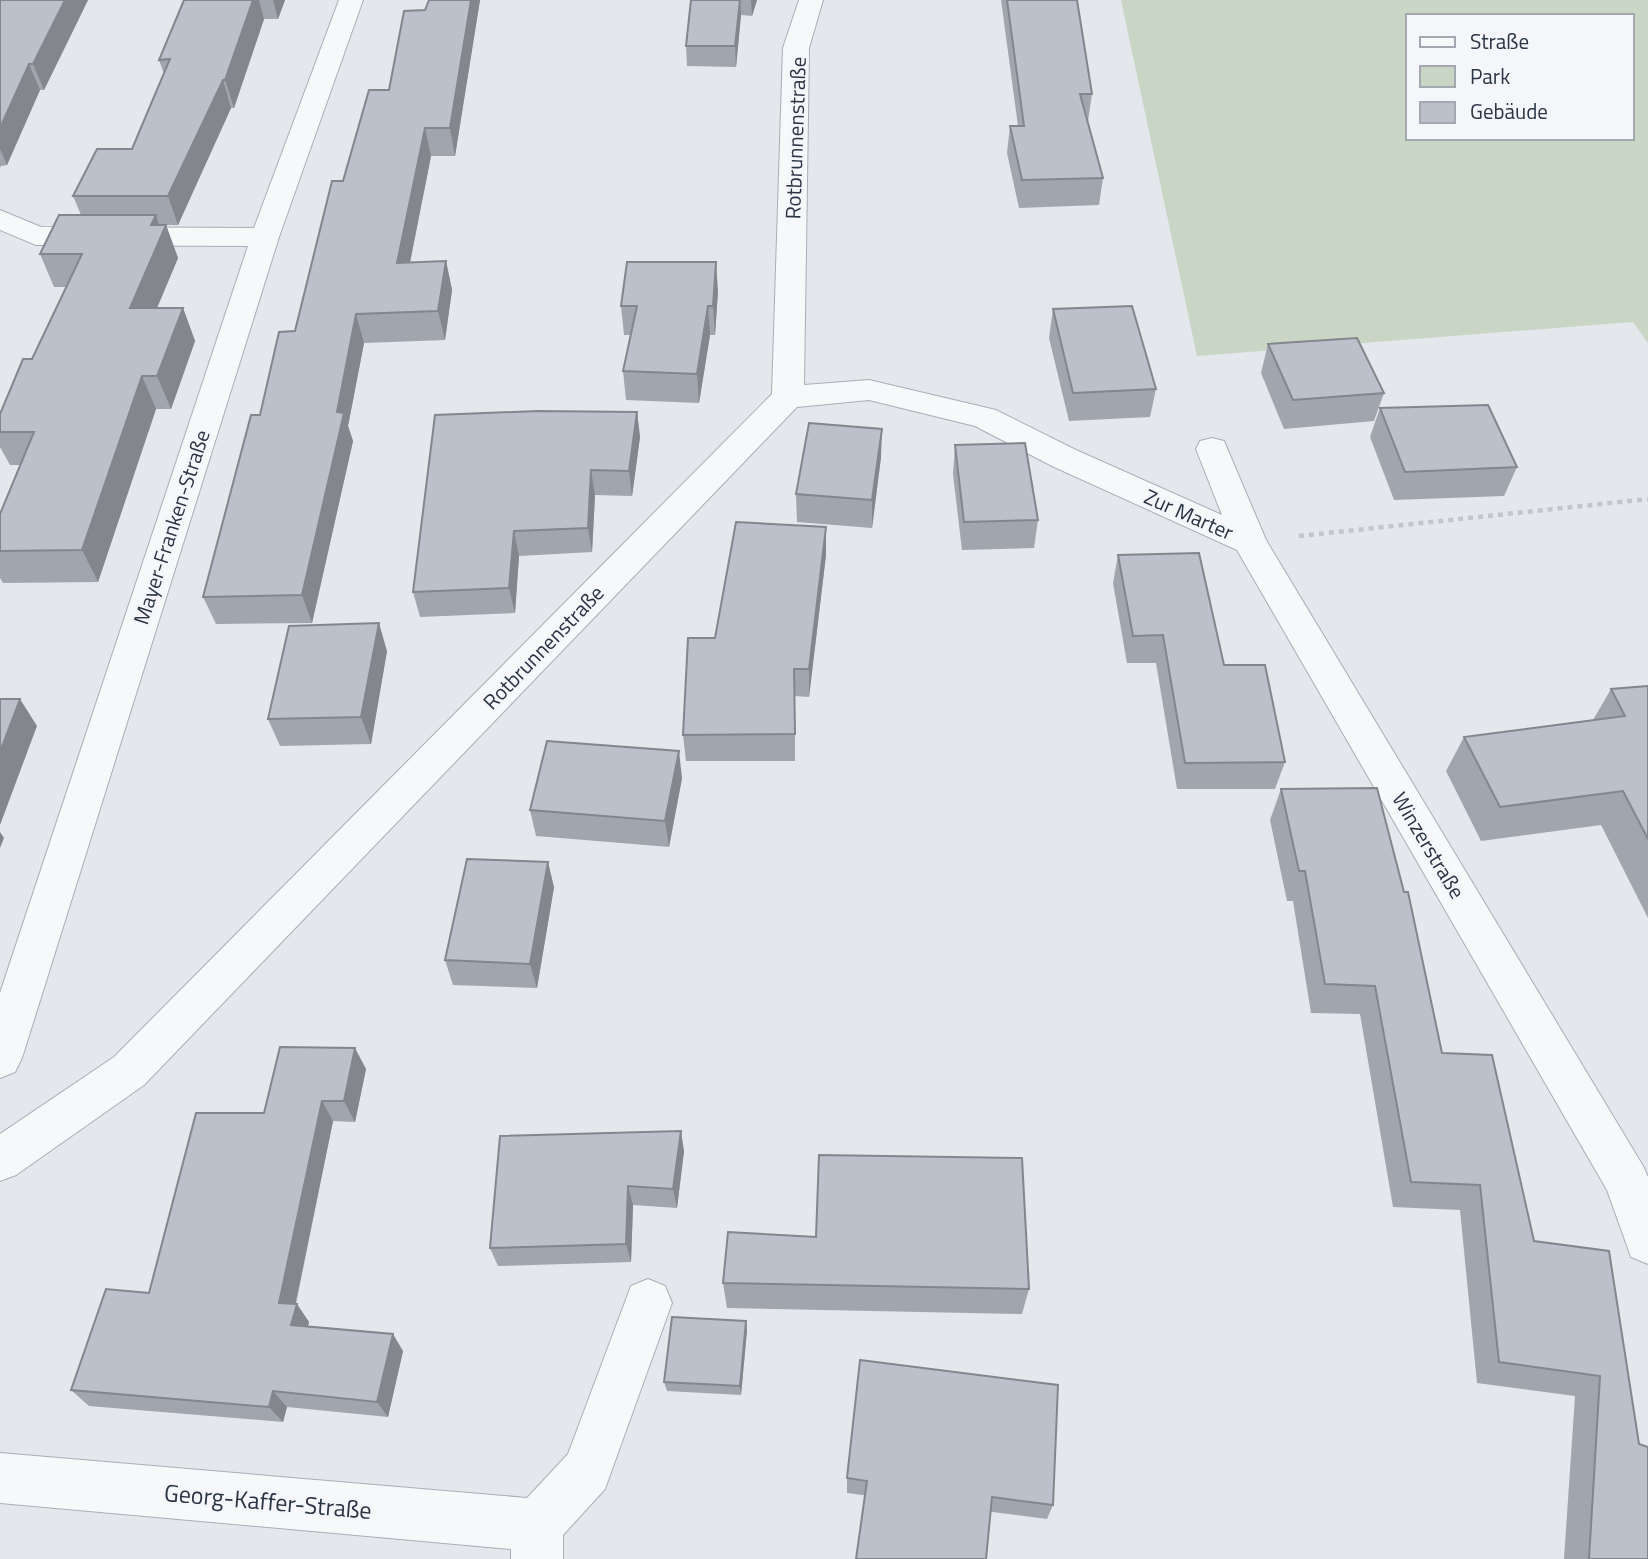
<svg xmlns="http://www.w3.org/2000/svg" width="1648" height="1559" font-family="'Titillium Web',sans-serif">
  <rect width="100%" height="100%" fill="#e4e7ec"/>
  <path fill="#c9d6c5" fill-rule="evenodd" d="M 1121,0 L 1648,0 L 1648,343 L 1633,322 L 1197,356 ZM 1408,16 L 1632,16 L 1632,138 L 1408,138 Z"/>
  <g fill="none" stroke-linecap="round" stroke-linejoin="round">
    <g stroke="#a9aeb7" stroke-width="2">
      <g id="minor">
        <path d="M 339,0 L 363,0 L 279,237 L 22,1058 L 15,1072 L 0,1078 L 0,993 L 248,246 L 36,245 L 0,230 L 0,210 L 41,227 L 254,228 Z"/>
        <path d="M 799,0 L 823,0 L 809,48 L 804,385 L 869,380 L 996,410 L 1076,450 L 1222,515 L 1196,449 L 1200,441 L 1212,438 L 1224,441 L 1266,540 L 1643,1166 L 1648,1177 L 1648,1264 L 1631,1257 L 1607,1190 L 1237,550 L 1052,466 L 975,426 L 869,400 L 797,407 L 144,1085 L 16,1175 L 0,1181 L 0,1134 L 114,1057 L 772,394 L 783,48 Z"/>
        <path d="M 648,1279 L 665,1286 L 672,1303 L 605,1489 L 563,1535 L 563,1559 L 511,1559 L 511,1549 L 0,1503 L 0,1453 L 527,1498 L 568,1454 L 631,1286 Z"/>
      </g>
    </g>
    <path stroke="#c2c5cb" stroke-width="4.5" stroke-dasharray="5 5" stroke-linecap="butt" d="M 1299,536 L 1648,499"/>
    <use href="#minor" fill="#f7f8fa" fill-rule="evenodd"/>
  </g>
  <g fill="#a1a5ae">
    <path d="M 0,0 L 88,0 L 44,90 L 40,90 L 7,165 L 1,166 L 0,168 Z"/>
    <path d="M 184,0 L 285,0 L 278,19 L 264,19 L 234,108 L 231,108 L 178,225 L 166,225 L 178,258 L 157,308 L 183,308 L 195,341 L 171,409 L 156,409 L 98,582 L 3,583 L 0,578 L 0,551 L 20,465 L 10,465 L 0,447 L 0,414 L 32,359 L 67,287 L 54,287 L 40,254 L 81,215 L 73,196 L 132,149 L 164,74 L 159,60 Z"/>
    <path d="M 429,0 L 480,0 L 455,156 L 431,156 L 410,263 L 446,261 L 452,290 L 445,340 L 364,343 L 348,426 L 353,441 L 312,623 L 216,624 L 203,597 L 260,415 L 295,331 L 343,181 L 389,90 Z"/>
    <path d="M 691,0 L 757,0 L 752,16 L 741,15 L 736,67 L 687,66 L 686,46 Z"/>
    <path d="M 1001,0 L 1077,0 L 1092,94 L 1088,121 L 1103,178 L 1099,205 L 1019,208 L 1007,153 L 1010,126 L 1018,126 Z"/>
    <path d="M 718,291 L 715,335 L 710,335 L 699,403 L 626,400 L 623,371 L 630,335 L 624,335 L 621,306 Z"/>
    <path d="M 1053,309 L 1156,389 L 1150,417 L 1069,421 L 1049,338 Z"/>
    <path d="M 1268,344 L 1384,393 L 1374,421 L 1284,429 L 1261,373 Z"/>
    <path d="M 1380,408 L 1517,467 L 1504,496 L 1394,500 L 1370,437 Z"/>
    <path d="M 637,412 L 640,437 L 632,496 L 595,495 L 592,552 L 519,556 L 515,613 L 420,617 L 413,592 Z"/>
    <path d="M 955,445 L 1038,520 L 1034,548 L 962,550 L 953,474 Z"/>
    <path d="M 881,457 L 872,528 L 797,522 L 796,494 Z"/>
    <path d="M 826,555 L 809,697 L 795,696 L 795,761 L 686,761 L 683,735 L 715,638 Z"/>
    <path d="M 1118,555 L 1285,762 L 1275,789 L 1177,789 L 1156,663 L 1127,663 L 1113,583 Z"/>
    <path d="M 387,651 L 371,744 L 280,746 L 268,719 Z"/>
    <path d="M 1648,686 L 1648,918 L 1601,825 L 1481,841 L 1446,771 L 1464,737 L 1593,720 L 1611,689 Z"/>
    <path d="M 682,778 L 669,847 L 536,836 L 530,810 Z"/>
    <path d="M 1281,789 L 1442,1053 L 1534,1241 L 1609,1251 L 1648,1559 L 1564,1559 L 1575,1396 L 1477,1383 L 1460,1210 L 1393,1207 L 1360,1014 L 1311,1013 L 1293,901 L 1287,901 L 1270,820 Z"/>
    <path d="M 554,887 L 537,988 L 453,985 L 445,960 Z"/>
    <path d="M 366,1069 L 355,1122 L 333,1121 L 296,1304 L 309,1322 L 308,1326 L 403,1351 L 388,1417 L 287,1407 L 283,1422 L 89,1406 L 71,1390 L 149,1293 L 264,1113 Z"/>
    <path d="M 684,1151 L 677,1208 L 633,1205 L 631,1262 L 498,1266 L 490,1248 Z"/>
    <path d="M 723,1283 L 1029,1289 L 1022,1314 L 727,1308 Z"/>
    <path d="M 746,1321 L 747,1330 L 741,1395 L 667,1391 L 664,1382 Z"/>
    <path d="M 847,1478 L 1053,1505 L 1047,1519 L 847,1493 Z"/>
  </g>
  <g fill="#83868d">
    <path d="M 65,0 L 88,0 L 44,90 L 33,64 Z"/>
    <path d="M 253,0 L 259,0 L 264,19 L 234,108 L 225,80 Z"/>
    <path d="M 273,0 L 285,0 L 278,19 Z"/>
    <path d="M 471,0 L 480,0 L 455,156 L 450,128 Z"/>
    <path d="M 740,0 L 741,15 L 736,67 L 735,46 Z"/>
    <path d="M 751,0 L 757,0 L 752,16 Z"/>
    <path d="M 29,64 L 40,90 L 7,165 L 0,149 L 0,128 Z"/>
    <path d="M 223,80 L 231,108 L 178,225 L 168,196 Z"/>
    <path d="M 425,128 L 431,156 L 404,292 L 397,263 Z"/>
    <path d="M 156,215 L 162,234 L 166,225 L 178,258 L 143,341 L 130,308 L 151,225 Z"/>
    <path d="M 446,261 L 452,290 L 445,340 L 438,311 Z"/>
    <path d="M 716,262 L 718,291 L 715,335 L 713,306 Z"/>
    <path d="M 708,306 L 710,335 L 699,403 L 697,374 Z"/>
    <path d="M 183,308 L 195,341 L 171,409 L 157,376 Z"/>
    <path d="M 356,314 L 364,343 L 348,426 L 353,441 L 312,623 L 302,595 Z"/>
    <path d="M 142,376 L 156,409 L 98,582 L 82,550 Z"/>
    <path d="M 637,412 L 640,437 L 632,496 L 629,471 Z"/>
    <path d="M 882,429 L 881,457 L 872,528 L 872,500 Z"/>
    <path d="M 591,470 L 595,495 L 592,552 L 588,528 Z"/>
    <path d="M 826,527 L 826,555 L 809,697 L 809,669 Z"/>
    <path d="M 514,531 L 519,556 L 515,613 L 509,588 Z"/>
    <path d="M 379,623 L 387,651 L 371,744 L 361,717 Z"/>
    <path d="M 20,699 L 37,726 L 0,825 L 0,752 Z"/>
    <path d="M 679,751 L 682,778 L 669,847 L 665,821 Z"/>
    <path d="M 0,832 L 4,838 L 0,848 Z"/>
    <path d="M 548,862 L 554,887 L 537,988 L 530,964 Z"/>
    <path d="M 355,1048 L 366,1069 L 355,1122 L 344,1101 Z"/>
    <path d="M 322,1101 L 333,1121 L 292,1320 L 279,1303 Z"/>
    <path d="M 681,1131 L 684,1151 L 677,1208 L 673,1189 Z"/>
    <path d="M 628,1186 L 633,1205 L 631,1262 L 626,1244 Z"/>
    <path d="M 297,1304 L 309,1322 L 304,1342 L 291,1325 Z"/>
    <path d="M 746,1321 L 747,1330 L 741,1395 L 740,1386 Z"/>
    <path d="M 393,1334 L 403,1351 L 388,1417 L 377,1402 Z"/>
    <path d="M 273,1391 L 287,1407 L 283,1422 L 269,1407 Z"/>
  </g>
  <g fill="#bbc0ca" stroke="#83868d" stroke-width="2">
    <path d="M 0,0 L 65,0 L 33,64 L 29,64 L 0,128 Z"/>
    <path d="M 184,0 L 253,0 L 225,80 L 223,80 L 168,196 L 73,196 L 97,149 L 132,149 L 170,59 L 159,60 Z"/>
    <path d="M 429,0 L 471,0 L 450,128 L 425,128 L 397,263 L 446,261 L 438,311 L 356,314 L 337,412 L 344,413 L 302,595 L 203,597 L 251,415 L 260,415 L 279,332 L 295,331 L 332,181 L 343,181 L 369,90 L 389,90 L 404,11 L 425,10 Z"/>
    <path d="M 691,0 L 740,0 L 735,46 L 686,46 Z"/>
    <path d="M 1007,0 L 1077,0 L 1092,94 L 1080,94 L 1103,178 L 1022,180 L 1010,126 L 1024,126 Z"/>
    <path d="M 59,215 L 156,215 L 151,225 L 166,225 L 130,308 L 183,308 L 157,376 L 142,376 L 82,550 L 0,551 L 0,514 L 34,432 L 0,432 L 0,414 L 23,359 L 32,359 L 82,254 L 40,254 Z"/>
    <path d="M 627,262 L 716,262 L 713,306 L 708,306 L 697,374 L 623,371 L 637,306 L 621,306 Z"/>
    <path d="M 1132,306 L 1156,389 L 1073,393 L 1053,309 Z"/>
    <path d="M 1357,338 L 1384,393 L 1293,400 L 1268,344 Z"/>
    <path d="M 1488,405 L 1517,467 L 1405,472 L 1380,408 Z"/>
    <path d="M 538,411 L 637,412 L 629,471 L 591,470 L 588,528 L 514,531 L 509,588 L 413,592 L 435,415 Z"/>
    <path d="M 809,423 L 882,429 L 872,500 L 796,494 Z"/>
    <path d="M 1025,443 L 1038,520 L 964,522 L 955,445 Z"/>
    <path d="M 736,522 L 826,527 L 809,669 L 794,669 L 795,734 L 683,735 L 688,638 L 715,638 Z"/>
    <path d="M 1199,553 L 1224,665 L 1265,665 L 1285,762 L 1185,763 L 1163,635 L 1133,636 L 1118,555 Z"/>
    <path d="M 379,623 L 361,717 L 268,719 L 289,626 Z"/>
    <path d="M 1648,686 L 1648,839 L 1623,791 L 1500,807 L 1464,737 L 1625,716 L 1611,689 Z"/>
    <path d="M 0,699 L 20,699 L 0,752 Z"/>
    <path d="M 547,741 L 679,751 L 665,821 L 530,810 Z"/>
    <path d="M 1377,788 L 1404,892 L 1408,892 L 1442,1053 L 1492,1055 L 1534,1241 L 1609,1251 L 1639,1444 L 1648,1447 L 1648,1559 L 1589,1559 L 1600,1376 L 1499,1362 L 1480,1185 L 1411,1182 L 1375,986 L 1325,984 L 1305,871 L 1299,871 L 1281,789 Z"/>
    <path d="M 467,859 L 548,862 L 530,964 L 445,960 Z"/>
    <path d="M 280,1047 L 355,1048 L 344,1101 L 322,1101 L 279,1303 L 297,1304 L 291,1325 L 393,1334 L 377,1402 L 273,1391 L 269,1407 L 71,1390 L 106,1289 L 149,1293 L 196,1113 L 264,1113 Z"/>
    <path d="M 681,1131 L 673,1189 L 628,1186 L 626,1244 L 490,1248 L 500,1136 Z"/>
    <path d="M 819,1155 L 1022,1158 L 1029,1289 L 723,1283 L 728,1232 L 816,1237 Z"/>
    <path d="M 672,1317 L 746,1321 L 740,1386 L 664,1382 Z"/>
    <path d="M 860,1360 L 1058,1385 L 1053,1505 L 992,1497 L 986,1559 L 856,1559 L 867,1481 L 847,1478 Z"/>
  </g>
  <g text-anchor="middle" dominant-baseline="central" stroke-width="6" stroke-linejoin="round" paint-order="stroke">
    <g font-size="21" fill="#2b3445" stroke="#f4f6f9">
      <text transform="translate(795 138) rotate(-88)">Rotbrunnenstraße</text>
      <text transform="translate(1189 514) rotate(24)">Zur Marter</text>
      <text transform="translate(171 527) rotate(-72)">Mayer-Franken-Straße</text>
      <text transform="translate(543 647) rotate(-46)">Rotbrunnenstraße</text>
      <text transform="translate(1429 845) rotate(59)">Winzerstraße</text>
    </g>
    <g font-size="24" fill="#2b3445" stroke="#f4f6f9">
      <text transform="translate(268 1501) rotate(5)">Georg-Kaffer-Straße</text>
    </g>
  </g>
  <rect x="1406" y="14" width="228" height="126" fill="#f4f6f9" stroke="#a4a8b1" stroke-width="2"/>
  <rect x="1420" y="37" width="35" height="10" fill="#f7f8fa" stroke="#a4a8b1" stroke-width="2"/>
  <text x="1470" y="49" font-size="21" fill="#2b3445">Straße</text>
  <rect x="1420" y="66" width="35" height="21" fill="#c9d6c5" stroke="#a4a8b1" stroke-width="2"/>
  <text x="1470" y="84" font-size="21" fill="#2b3445">Park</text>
  <rect x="1420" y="102" width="35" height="21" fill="#bbc0ca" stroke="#a4a8b1" stroke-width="2"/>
  <text x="1470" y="119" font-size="21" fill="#2b3445">Gebäude</text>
</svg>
